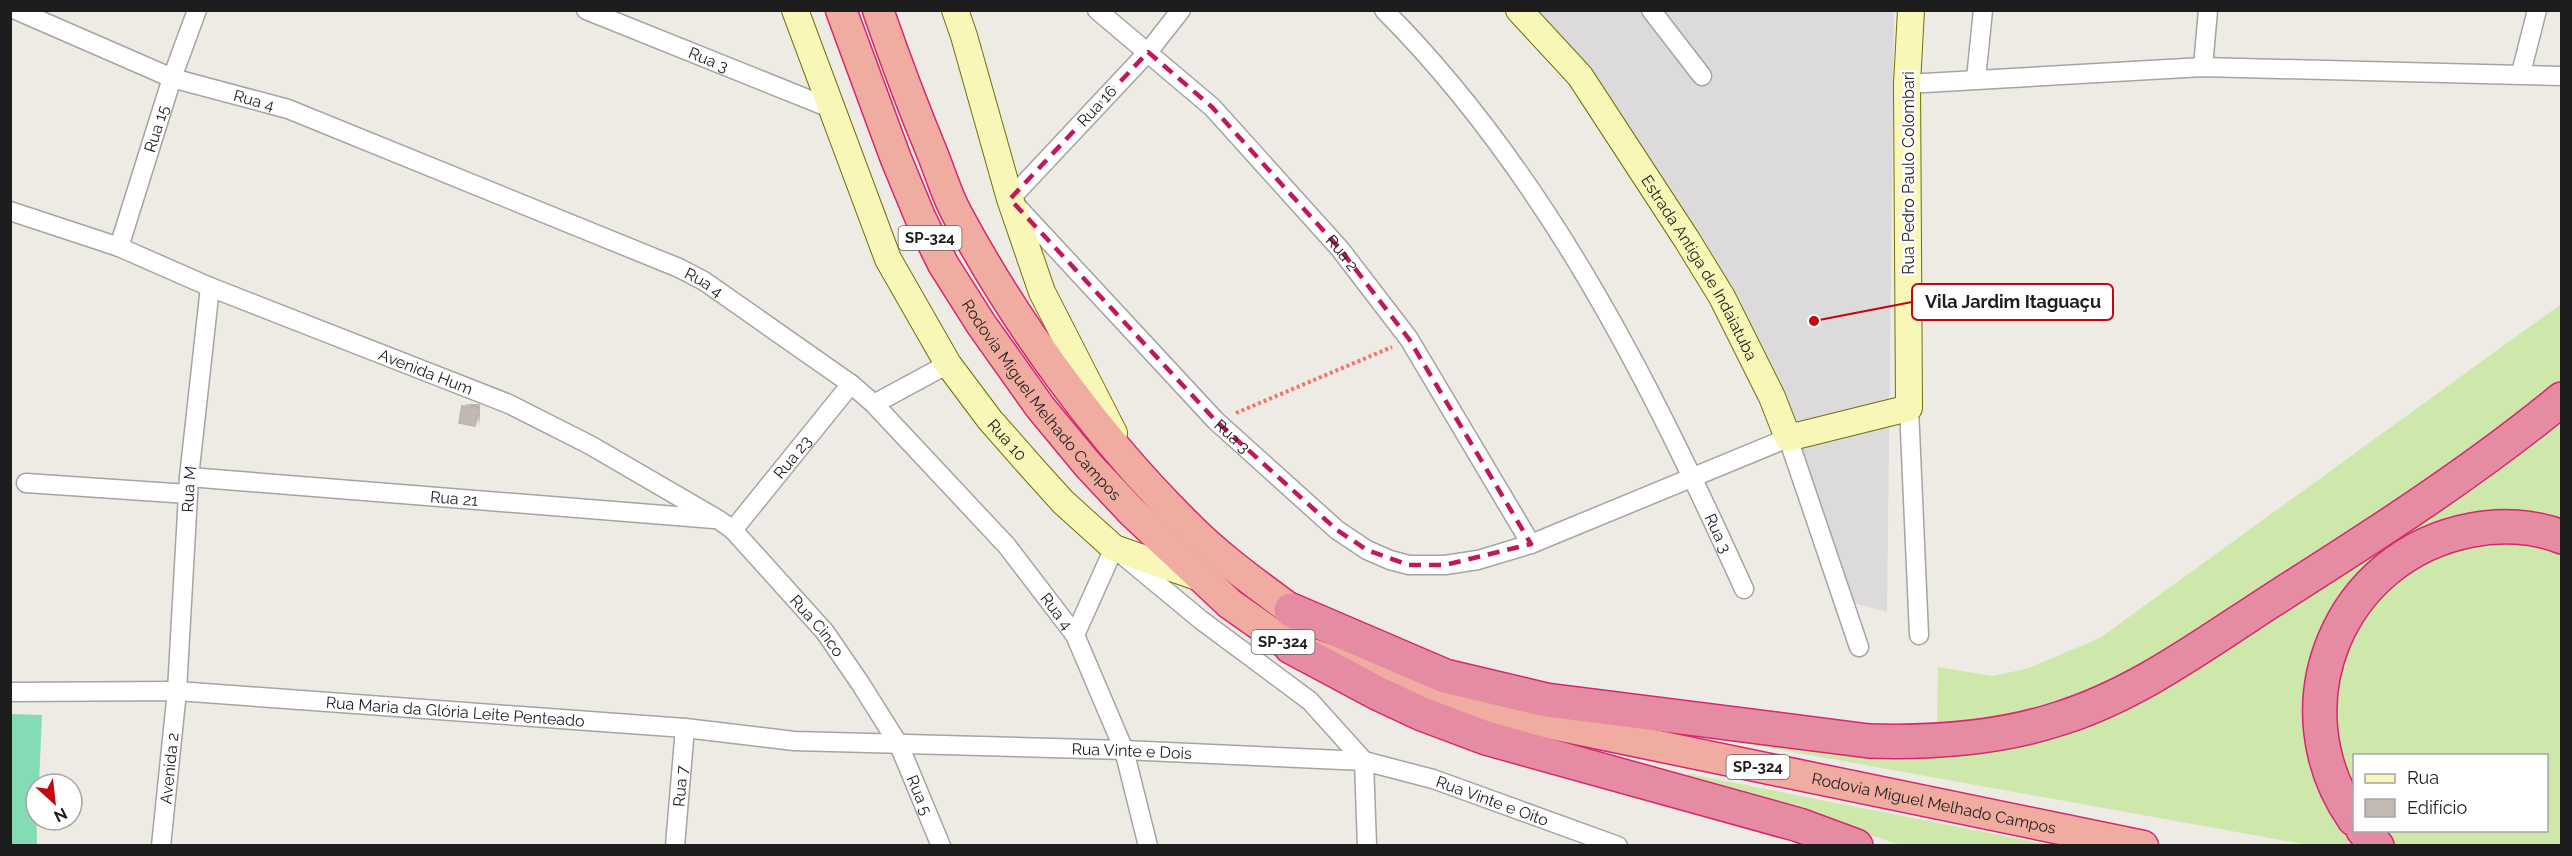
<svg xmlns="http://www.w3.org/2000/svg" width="2572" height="856" font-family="Raleway,sans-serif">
  <defs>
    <filter id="shadow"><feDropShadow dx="5.5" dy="-5.5" stdDeviation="3" flood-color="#0004"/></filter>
  </defs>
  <rect width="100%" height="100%" fill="#eeeae4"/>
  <path fill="#dcdada" d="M 1532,11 L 1894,11 L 1887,612 L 1850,602 L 1775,396 Z"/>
  <g fill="#cde8aa">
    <path d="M 2561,304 L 2561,387 L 2194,639 L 2054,708 L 1937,731 L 1938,667 L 1992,676 L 2026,669 L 2100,638 Z"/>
    <path d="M 2561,415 L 2561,525 L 2450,524 L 2314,671 L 2362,845 L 2309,845 L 1715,738 L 2033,739 Z"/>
    <path d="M 2527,541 L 2561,551 L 2561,845 L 2392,845 L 2376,831 L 2546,830 L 2546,756 L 2354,756 L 2354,799 L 2342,775 L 2332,688 L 2359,618 L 2420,561 L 2471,543 Z"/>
    <path d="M 1689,774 L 2051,845 L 1900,845 L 1863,832 L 1680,779 Z"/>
  </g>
  <path fill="#83dcb3" d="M 11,714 L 42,715 L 39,784 L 36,784 L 37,845 L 11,845 Z"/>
  <path fill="#c3b9b3" stroke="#c0b0a6" stroke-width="1.5" filter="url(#shadow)" d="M 462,406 L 478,409 L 475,426 L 459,423 Z"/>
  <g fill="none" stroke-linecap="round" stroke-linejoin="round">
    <g stroke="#a4a4a4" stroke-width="21">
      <g id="minor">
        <path id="s1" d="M 16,10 L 172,78 L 288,109 L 679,268 L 704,281 L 851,384 L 874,404 L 1007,546 L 1075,635 L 1124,750 L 1148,846"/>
        <path id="s2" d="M 586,10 L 830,108"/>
        <path id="s3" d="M 1097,10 L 1212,107 L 1340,249 L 1409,339 L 1531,544"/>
        <path id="s4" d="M 1181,10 L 1148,52 L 1010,199 L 1216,421 L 1337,530 L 1367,550 L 1390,560 L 1409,565 L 1445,565 L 1478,560 L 1531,544 L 1788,438 L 1859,647"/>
        <path id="s5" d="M 1384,10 C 1547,174 1650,382 1744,589"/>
        <path d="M 1651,10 L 1702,76"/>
        <path d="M 2203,67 L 2208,10"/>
        <path d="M 2521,73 L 2537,10"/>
        <path d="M 1976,79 L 1983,10"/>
        <path d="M 1907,84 L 2203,67 L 2562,76"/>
        <path id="s6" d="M 10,211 L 119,247 L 210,287 L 509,404 L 590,445 L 719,520 L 733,530 L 825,632 L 860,683 L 899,745 L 941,846"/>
        <path id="s7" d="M 119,247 L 172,78 L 197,10"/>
        <path d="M 874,404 L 948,364"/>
        <path d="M 1909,408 L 1919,635"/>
        <path id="s8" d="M 189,477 L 714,519"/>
        <path d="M 26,483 L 188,494"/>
        <path id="s9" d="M 733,530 L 851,384"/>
        <path d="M 1075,635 L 1114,548 L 1201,620 L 1310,701 L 1364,761"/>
        <path id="s10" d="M 10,692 L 177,691 L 685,728 L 794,741 L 1124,750 L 1364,761 L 1433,779 L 1618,846"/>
        <path d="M 1364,761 L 1367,846"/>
        <path id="s11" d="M 161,846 L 177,691 L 189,477 L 210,287"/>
        <path id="s12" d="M 675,846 L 685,728"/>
      </g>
    </g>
    <g stroke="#6f7207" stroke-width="28">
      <g id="secondary">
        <path id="s13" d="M 795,10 L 888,259 L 948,364 L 990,420 L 1035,471 L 1063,502 L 1114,548 L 1203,579"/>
        <path d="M 955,10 L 964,36 L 1010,199 L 1042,292 L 1114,433"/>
        <path id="s14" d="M 1519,10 L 1580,76 L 1687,240 L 1722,297 L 1772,397 L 1788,438 L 1909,408 L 1907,84 L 1911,10"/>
      </g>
    </g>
    <g stroke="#d62770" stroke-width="33">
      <g id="trunk">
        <path id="s15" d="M 841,10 L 896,159 L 920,217 L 943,264 L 981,324 L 1040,407 L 1088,465 L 1132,512 L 1230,604 L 1291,647 L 1453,702 L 1508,715 L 2143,846"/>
        <path d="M 878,10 C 895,59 913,107 933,155 C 941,175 947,196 957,214 C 1016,324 1097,436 1186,524 C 1223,562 1268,592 1310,624"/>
      </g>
    </g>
    <g stroke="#d62770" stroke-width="36">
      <g id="motorway">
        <path d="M 1291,610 L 1445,676 L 1546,700 L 1869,741 C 1933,743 1997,739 2058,719 C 2136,695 2203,645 2271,601 C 2370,538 2471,474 2562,399"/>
        <path d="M 1291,647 L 1377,693 L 1422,714 L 1486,738 L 1799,825 L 1856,846"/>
        <path d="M 2354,819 C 2276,707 2338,555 2472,530 C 2501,524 2534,526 2562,537"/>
        <path d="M 2363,830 L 2377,846"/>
      </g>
    </g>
    <path stroke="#f7706c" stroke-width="4" stroke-dasharray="3 3" stroke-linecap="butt" d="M 1236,413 L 1392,347"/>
    <use href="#minor" stroke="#fff" stroke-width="18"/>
    <use href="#secondary" stroke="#f8f7b8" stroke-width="26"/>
    <use href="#trunk" stroke="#f0aca0" stroke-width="30"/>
    <use href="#motorway" stroke="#e58ca3" stroke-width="33"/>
  </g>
  <path fill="none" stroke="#c2185b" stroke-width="4.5" stroke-dasharray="12 8" stroke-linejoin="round" d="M 1148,52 L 1212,107 L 1340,249 L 1409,339 L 1531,544 L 1445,565 L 1409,565 L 1367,550 L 1337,530 L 1216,421 L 1010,199 Z"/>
  <g text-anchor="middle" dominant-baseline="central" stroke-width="5" stroke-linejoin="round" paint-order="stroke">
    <g fill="#fff" stroke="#616161" stroke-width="1.5">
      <rect x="898.5" y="226" width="63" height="24" rx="4.5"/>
      <rect x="1251.5" y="630" width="63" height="24" rx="4.5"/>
      <rect x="1726.5" y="755" width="63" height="24" rx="4.5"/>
    </g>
    <g font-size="15" font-weight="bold" fill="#1d1d1d">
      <text x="930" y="238">SP-324</text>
      <text x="1283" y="642">SP-324</text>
      <text x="1758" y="767">SP-324</text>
    </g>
    <g font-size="16" fill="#1d1d1d" stroke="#fff">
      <text stroke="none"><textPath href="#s2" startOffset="132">Rua 3</textPath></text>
      <text stroke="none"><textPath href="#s1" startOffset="255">Rua 4</textPath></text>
      <text transform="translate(1097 106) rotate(-47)">Rua 16</text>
      <text stroke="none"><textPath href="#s7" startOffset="124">Rua 15</textPath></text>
      <text transform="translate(1908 173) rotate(-90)">Rua Pedro Paulo Colombari</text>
      <text stroke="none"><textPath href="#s3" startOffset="346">Rua 2</textPath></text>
      <text stroke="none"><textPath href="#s14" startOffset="316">Estrada Antiga de Indaiatuba</textPath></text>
      <text stroke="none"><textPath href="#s1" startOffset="741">Rua 4</textPath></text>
      <text stroke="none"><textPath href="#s6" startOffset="446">Avenida Hum</textPath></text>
      <text stroke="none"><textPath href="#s15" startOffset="442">Rodovia Miguel Melhado Campos</textPath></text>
      <text stroke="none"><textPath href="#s4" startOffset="580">Rua 3</textPath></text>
      <text stroke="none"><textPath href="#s13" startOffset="483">Rua 10</textPath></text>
      <text stroke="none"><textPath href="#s9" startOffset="94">Rua 23</textPath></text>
      <text stroke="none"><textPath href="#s11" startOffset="358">Rua M</textPath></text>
      <text stroke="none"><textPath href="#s8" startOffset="266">Rua 21</textPath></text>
      <text stroke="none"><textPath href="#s5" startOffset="624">Rua 3</textPath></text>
      <text stroke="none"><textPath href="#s1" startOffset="1227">Rua 4</textPath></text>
      <text stroke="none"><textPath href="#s6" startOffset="920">Rua Cinco</textPath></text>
      <text stroke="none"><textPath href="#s10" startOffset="446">Rua Maria da Glória Leite Penteado</textPath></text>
      <text stroke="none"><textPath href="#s10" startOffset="1124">Rua Vinte e Dois</textPath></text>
      <text stroke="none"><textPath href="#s11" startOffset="78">Avenida 2</textPath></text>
      <text stroke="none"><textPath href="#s12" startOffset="60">Rua 7</textPath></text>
      <text stroke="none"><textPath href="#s6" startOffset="1119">Rua 5</textPath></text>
      <text stroke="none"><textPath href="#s10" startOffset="1491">Rua Vinte e Oito</textPath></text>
      <text stroke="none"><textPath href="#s15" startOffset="1458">Rodovia Miguel Melhado Campos</textPath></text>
    </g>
  </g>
  <path fill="none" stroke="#c70412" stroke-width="2" d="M1814 321L1912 302"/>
  <circle fill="#c70412" stroke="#fff" stroke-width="2" cx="1814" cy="321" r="6"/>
  <rect fill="#fff" stroke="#c70412" stroke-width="2" x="1912" y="284" width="201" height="36" rx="6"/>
  <g font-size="18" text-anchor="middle" font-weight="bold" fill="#1d1d1d">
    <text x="2013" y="308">Vila Jardim Itaguaçu</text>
  </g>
  <rect width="2572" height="856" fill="none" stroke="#1d1d1d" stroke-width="24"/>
  <rect x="2353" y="754" width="195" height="78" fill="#ffffff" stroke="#a5a5a5" stroke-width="1.5"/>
  <rect x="2365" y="774" width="30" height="9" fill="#f8f7b8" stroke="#a5a5a5" stroke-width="1.5"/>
  <text x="2407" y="784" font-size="18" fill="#1d1d1d">Rua</text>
  <rect x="2365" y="799" width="30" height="18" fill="#c3b9b3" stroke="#a5a5a5" stroke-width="1.5"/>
  <text x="2407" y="814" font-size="18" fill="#1d1d1d">Edifício</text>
  <g transform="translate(54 802) rotate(153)"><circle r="28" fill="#ffffff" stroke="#a5a5a5" stroke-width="1.5"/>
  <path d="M0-4.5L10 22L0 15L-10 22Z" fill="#c70412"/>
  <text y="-9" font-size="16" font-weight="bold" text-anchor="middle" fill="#1d1d1d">N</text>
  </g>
</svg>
